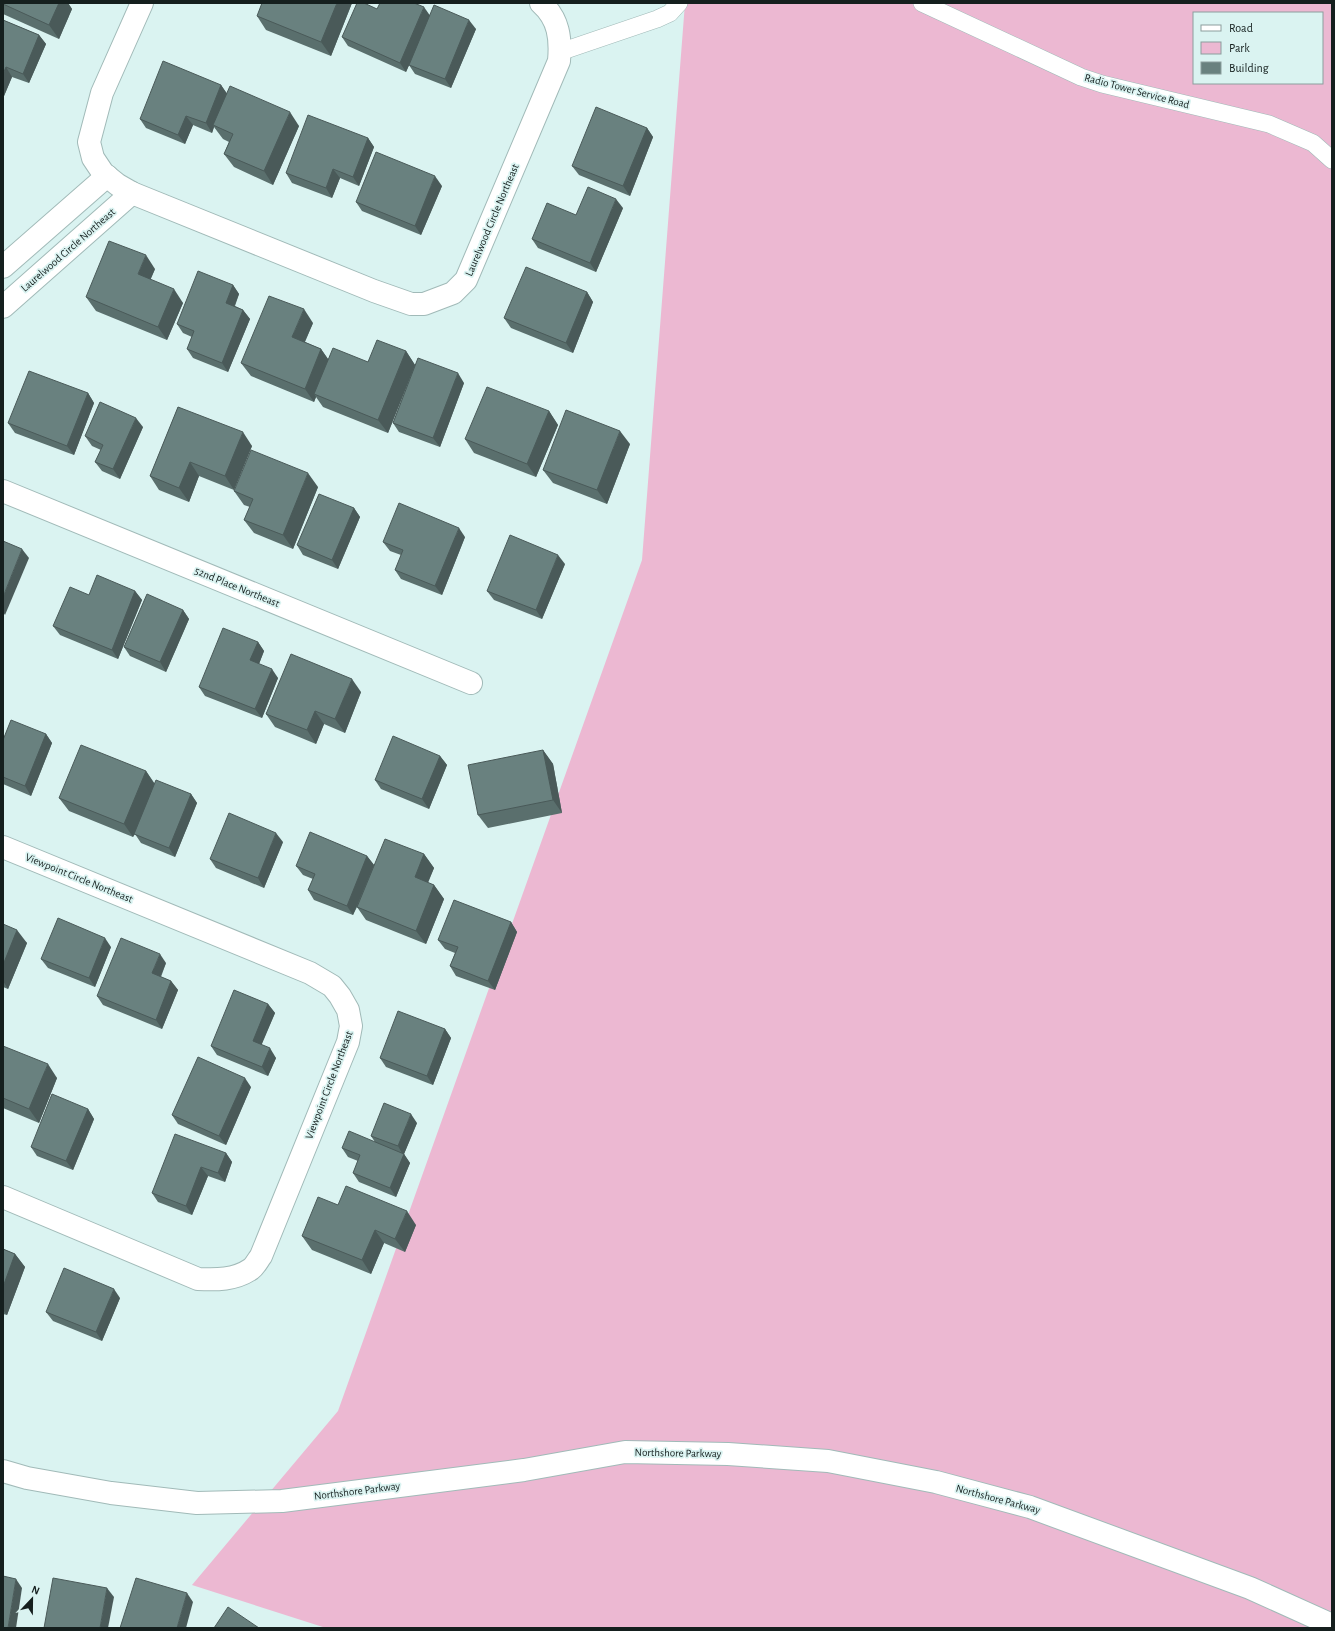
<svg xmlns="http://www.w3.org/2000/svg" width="1335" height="1631" font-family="'Alegreya Sans',sans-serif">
  <rect width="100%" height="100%" fill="#daf3f1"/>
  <path fill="#ecb8d2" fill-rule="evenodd" d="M 685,3 L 1332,3 L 1332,1628 L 326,1628 L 192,1585 L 338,1411 L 642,560 ZM 1194,13 L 1322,13 L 1322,83 L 1194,83 Z"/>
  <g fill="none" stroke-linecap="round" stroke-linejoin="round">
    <g stroke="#a1bab8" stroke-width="18">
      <g id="service">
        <path d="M 922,3 L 1081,77 L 1102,84 L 1269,124 L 1313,143 L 1332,160"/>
        <path d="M 560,52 L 657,19 L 670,13 L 679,3"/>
      </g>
    </g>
    <g stroke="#a1bab8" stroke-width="24">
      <g id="minor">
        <path d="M 142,3 L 102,93 L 89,142 L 93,158 L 103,173 L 118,185 L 132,193 L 374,291 L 411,304 L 424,304 L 453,293 L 466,280 L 559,61 C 561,39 559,19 541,3"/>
        <path d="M 3,267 L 107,176"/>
        <path d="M 3,307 L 132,193"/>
        <path d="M 3,491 L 471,683"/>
        <path d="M 3,847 L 310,973 L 332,986 L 340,996 L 348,1010 L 351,1026 L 348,1042 L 261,1256 C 258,1260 255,1266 251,1269 C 235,1280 216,1280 198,1279 L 3,1197"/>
      </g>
    </g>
    <g stroke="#a1bab8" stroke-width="24">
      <path id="tertiary" d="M 3,1471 L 27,1478 L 111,1493 L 197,1503 L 282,1501 L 524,1470 L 625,1452 L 728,1454 L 828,1461 L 936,1482 L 1030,1507 L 1250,1588 L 1332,1625"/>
    </g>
    <use href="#service" stroke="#fff" stroke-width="17"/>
    <use href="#minor" stroke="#fff" stroke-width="22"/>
    <use href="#tertiary" stroke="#fff" stroke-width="22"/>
  </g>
  <g fill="#5a6f6d">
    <path d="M 3,3 L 68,3 L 72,9 L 59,39 L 3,14 Z"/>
    <path d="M 352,3 L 331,56 L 266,30 L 257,16 Z"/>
    <path d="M 377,9 L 430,15 L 476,29 L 451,88 L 415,74 L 409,65 L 406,72 L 348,46 L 342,37 Z"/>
    <path d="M 3,20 L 39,35 L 46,44 L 29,83 L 12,77 L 4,96 L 3,96 Z"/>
    <path d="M 221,85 L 227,94 L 299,126 L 273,185 L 234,167 L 224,154 L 229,142 L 223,139 L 214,127 L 212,133 L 193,125 L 185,144 L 146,128 L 140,119 Z"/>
    <path d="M 647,128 L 653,137 L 630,196 L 579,175 L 572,166 Z"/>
    <path d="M 368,138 L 374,147 L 359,186 L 340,178 L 332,198 L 292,183 L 286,173 Z"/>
    <path d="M 442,186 L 421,235 L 362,211 L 356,202 Z"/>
    <path d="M 623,208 L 596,272 L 538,248 L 532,239 L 576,215 Z"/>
    <path d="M 155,269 L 150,280 L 183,303 L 167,340 L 96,311 L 86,297 Z"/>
    <path d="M 233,285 L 239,294 L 235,306 L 243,310 L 250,319 L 228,372 L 193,358 L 187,349 L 192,337 L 183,333 L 177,324 Z"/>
    <path d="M 587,292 L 593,302 L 573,353 L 511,328 L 504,318 Z"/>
    <path d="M 313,323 L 305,342 L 321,349 L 328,359 L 368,362 L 406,351 L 415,365 L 464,383 L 440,447 L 399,432 L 393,423 L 413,371 L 388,433 L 323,407 L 316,397 L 314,402 L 251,376 L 241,363 Z"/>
    <path d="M 88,393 L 94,403 L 74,455 L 15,433 L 8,423 Z"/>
    <path d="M 178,407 L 252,446 L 234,490 L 199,476 L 189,502 L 159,490 L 150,476 Z"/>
    <path d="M 549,411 L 558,425 L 536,477 L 474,453 L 465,439 Z"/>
    <path d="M 143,427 L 120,479 L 102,471 L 95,462 L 101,450 L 92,446 L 85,436 Z"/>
    <path d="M 630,444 L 607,504 L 553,483 L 543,470 Z"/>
    <path d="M 318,487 L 293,549 L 254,533 L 244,520 L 250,507 L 244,505 L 234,491 Z"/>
    <path d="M 354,508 L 360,517 L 338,569 L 303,555 L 297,545 Z"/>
    <path d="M 465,537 L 442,595 L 401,579 L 395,570 L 401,555 L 390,551 L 383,542 Z"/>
    <path d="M 565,564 L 542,619 L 494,600 L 487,591 Z"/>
    <path d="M 135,591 L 142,600 L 118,659 L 60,635 L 53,626 L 89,595 Z"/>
    <path d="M 183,610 L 189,619 L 166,672 L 130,656 L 124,647 Z"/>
    <path d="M 258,642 L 264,651 L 259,664 L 278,678 L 262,718 L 205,696 L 199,687 Z"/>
    <path d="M 361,692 L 345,733 L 324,724 L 316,744 L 275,727 L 266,714 Z"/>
    <path d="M 46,734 L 52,743 L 31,796 L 3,784 L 3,740 Z"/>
    <path d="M 543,750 L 553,764 L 562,813 L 488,828 L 478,815 Z"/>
    <path d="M 440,756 L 447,765 L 429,809 L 381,789 L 375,780 Z"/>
    <path d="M 146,771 L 155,784 L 191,794 L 197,803 L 175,857 L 141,843 L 135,834 L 133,837 L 69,811 L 59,798 Z"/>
    <path d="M 283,842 L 264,888 L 216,868 L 210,859 Z"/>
    <path d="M 424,854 L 434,868 L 428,883 L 434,885 L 444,899 L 426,944 L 366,920 L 357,907 L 353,915 L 314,900 L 308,890 L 313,879 L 303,875 L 296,866 L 367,856 L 374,865 Z"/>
    <path d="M 511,922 L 517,932 L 495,990 L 456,976 L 450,966 L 455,953 L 445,949 L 438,940 Z"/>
    <path d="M 3,924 L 27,943 L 8,989 L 3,987 Z"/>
    <path d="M 111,947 L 95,987 L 48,968 L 41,959 Z"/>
    <path d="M 166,963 L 161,977 L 171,981 L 178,990 L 162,1029 L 103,1005 L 97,996 Z"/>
    <path d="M 268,1004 L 275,1013 L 261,1045 L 276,1058 L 268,1076 L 217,1055 L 211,1046 Z"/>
    <path d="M 445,1029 L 451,1038 L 433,1085 L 386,1067 L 380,1058 Z"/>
    <path d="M 3,1046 L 57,1078 L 39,1123 L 3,1108 Z"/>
    <path d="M 251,1087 L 226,1145 L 178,1124 L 172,1115 Z"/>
    <path d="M 88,1109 L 94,1119 L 73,1170 L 37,1156 L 31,1147 Z"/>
    <path d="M 417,1123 L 404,1154 L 410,1163 L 396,1197 L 359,1182 L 353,1173 L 358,1161 L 348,1157 L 342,1148 L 375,1142 L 371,1136 Z"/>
    <path d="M 226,1153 L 232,1162 L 225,1182 L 208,1176 L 192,1215 L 158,1202 L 152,1193 Z"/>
    <path d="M 338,1205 L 416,1225 L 405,1252 L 384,1243 L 371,1274 L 312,1250 L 302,1236 Z"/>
    <path d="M 3,1249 L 15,1254 L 25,1267 L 7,1315 L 3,1314 Z"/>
    <path d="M 120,1298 L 102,1341 L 53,1321 L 46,1312 Z"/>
  </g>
  <g fill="#4a5a59">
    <path d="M 59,3 L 68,3 L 72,9 L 59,39 L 49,25 Z"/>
    <path d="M 337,3 L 352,3 L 331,56 L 321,42 Z"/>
    <path d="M 424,7 L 431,17 L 406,72 L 400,63 Z"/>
    <path d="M 469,20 L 476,29 L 451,88 L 445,79 Z"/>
    <path d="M 39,35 L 46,44 L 29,83 L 23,74 Z"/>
    <path d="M 6,67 L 12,77 L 4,96 L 3,94 L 3,74 Z"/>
    <path d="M 221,85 L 228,95 L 213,125 L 214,127 L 212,133 L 206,123 Z"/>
    <path d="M 290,112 L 299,126 L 273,185 L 264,171 Z"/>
    <path d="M 186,116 L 193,125 L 185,144 L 178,135 Z"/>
    <path d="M 647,128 L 653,137 L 630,196 L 623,186 Z"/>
    <path d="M 368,138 L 374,147 L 359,186 L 353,177 Z"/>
    <path d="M 333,169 L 340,178 L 332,198 L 326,188 Z"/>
    <path d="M 435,176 L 442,186 L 421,235 L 415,226 Z"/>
    <path d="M 616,199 L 623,208 L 596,272 L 590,263 Z"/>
    <path d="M 146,255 L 155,269 L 147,288 L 138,274 Z"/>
    <path d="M 233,285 L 239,294 L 232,312 L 226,303 Z"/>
    <path d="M 174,289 L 183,303 L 167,340 L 158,327 Z"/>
    <path d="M 587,292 L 593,302 L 573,353 L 566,343 Z"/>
    <path d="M 304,309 L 313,323 L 301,350 L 292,337 Z"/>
    <path d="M 243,310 L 250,319 L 228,372 L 222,363 Z"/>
    <path d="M 321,349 L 330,362 L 314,394 L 316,397 L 314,402 L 305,389 Z"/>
    <path d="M 406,351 L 415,365 L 388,433 L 378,420 Z"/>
    <path d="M 458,373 L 464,383 L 440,447 L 433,438 Z"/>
    <path d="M 88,393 L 94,403 L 74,455 L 67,446 Z"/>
    <path d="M 549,411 L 558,425 L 536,477 L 527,464 Z"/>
    <path d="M 136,418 L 143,427 L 120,479 L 113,469 Z"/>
    <path d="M 620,431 L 630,444 L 607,504 L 597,490 Z"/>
    <path d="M 243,432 L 252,446 L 234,490 L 225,476 Z"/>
    <path d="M 190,462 L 199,476 L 189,502 L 179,488 Z"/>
    <path d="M 308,473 L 318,487 L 293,549 L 283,535 Z"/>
    <path d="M 354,508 L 360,517 L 338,569 L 332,560 Z"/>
    <path d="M 459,528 L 465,537 L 442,595 L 435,586 Z"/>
    <path d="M 22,549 L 29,558 L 5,615 L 3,612 L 3,597 Z"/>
    <path d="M 558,555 L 565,564 L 542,619 L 536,610 Z"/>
    <path d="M 135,591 L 142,600 L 118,659 L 112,650 Z"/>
    <path d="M 183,610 L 189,619 L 166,672 L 160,662 Z"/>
    <path d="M 258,642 L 264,651 L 257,669 L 250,660 Z"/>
    <path d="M 272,669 L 278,678 L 262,718 L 255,709 Z"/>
    <path d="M 352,679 L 361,692 L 345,733 L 335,719 Z"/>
    <path d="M 315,711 L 324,724 L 316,744 L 307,730 Z"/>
    <path d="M 46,734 L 52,743 L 31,796 L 25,786 Z"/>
    <path d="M 543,750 L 553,764 L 562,813 L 553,800 Z"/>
    <path d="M 440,756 L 447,765 L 429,809 L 422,799 Z"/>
    <path d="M 146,771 L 155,785 L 133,837 L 124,824 Z"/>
    <path d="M 191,794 L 197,803 L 175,857 L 169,848 Z"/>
    <path d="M 276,833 L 283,842 L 264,888 L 258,878 Z"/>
    <path d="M 424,854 L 434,868 L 424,891 L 415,877 Z"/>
    <path d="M 367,856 L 374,865 L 353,915 L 347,906 Z"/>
    <path d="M 434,885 L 444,899 L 426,944 L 416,931 Z"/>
    <path d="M 511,922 L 517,932 L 495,990 L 488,981 Z"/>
    <path d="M 17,930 L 27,943 L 8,989 L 3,981 L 3,965 Z"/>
    <path d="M 105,938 L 111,947 L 95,987 L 89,978 Z"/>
    <path d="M 160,954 L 166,963 L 158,982 L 152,973 Z"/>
    <path d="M 171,981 L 178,990 L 162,1029 L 156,1020 Z"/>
    <path d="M 268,1004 L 275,1013 L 259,1051 L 253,1041 Z"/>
    <path d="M 445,1029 L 451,1038 L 433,1085 L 427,1076 Z"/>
    <path d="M 270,1048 L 276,1058 L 268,1076 L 262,1067 Z"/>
    <path d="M 48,1064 L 57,1078 L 39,1123 L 29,1109 Z"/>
    <path d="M 245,1078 L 251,1087 L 226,1145 L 219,1136 Z"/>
    <path d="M 88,1109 L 94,1119 L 73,1170 L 66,1161 Z"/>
    <path d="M 411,1114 L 417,1123 L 404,1154 L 410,1163 L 396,1197 L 390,1188 L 403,1155 L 398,1146 Z"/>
    <path d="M 226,1153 L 232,1162 L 225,1182 L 218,1173 Z"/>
    <path d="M 201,1167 L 208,1176 L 192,1215 L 186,1206 Z"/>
    <path d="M 407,1211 L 416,1225 L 405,1252 L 395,1239 Z"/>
    <path d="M 375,1230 L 384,1243 L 371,1274 L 362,1260 Z"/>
    <path d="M 15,1254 L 25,1267 L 7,1315 L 3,1310 L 3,1287 Z"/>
    <path d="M 114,1289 L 120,1298 L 102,1341 L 96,1332 Z"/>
    <path d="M 16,1579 L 22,1588 L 16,1628 L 8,1628 Z"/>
    <path d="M 107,1588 L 114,1597 L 108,1628 L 100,1628 Z"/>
    <path d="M 187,1593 L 193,1602 L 186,1628 L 177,1628 Z"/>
  </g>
  <g fill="#69817f" stroke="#4a5a59">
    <path d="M 3,3 L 59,3 L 49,25 L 3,4 Z"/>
    <path d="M 262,3 L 337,3 L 321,42 L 257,16 Z"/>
    <path d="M 357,3 L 364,3 L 377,9 L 380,3 L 414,3 L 424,7 L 400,63 L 342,37 Z"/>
    <path d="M 434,5 L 469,20 L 445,79 L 409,65 Z"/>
    <path d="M 3,20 L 39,35 L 23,74 L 6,67 L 3,74 Z"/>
    <path d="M 163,61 L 221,85 L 206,123 L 186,116 L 178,135 L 140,119 Z"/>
    <path d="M 230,86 L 290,112 L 264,171 L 224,154 L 233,134 L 213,125 Z"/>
    <path d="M 596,107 L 647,128 L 623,186 L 572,166 Z"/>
    <path d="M 308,115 L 368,138 L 353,177 L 333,169 L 326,188 L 286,173 Z"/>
    <path d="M 376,152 L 435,176 L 415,226 L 356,202 Z"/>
    <path d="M 588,187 L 616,199 L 590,263 L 532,239 L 547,203 L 576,215 Z"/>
    <path d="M 109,241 L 146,255 L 138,274 L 174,289 L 158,327 L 86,297 Z"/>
    <path d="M 526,267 L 587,292 L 566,343 L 504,318 Z"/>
    <path d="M 198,271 L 233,285 L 226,303 L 243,310 L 222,363 L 187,349 L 194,331 L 177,324 Z"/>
    <path d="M 269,296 L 304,309 L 292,337 L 321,349 L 305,389 L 241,363 Z"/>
    <path d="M 377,340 L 406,351 L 378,420 L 314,394 L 333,348 L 368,362 Z"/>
    <path d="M 418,358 L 458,373 L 433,438 L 393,423 Z"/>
    <path d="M 29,371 L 88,393 L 67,446 L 8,423 Z"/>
    <path d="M 487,387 L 549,411 L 527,464 L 465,439 Z"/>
    <path d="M 100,402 L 136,418 L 113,469 L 95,462 L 103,445 L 85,436 Z"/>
    <path d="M 178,407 L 243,432 L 225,476 L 190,462 L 179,488 L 150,476 Z"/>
    <path d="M 566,410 L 620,431 L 597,490 L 543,470 Z"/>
    <path d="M 251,450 L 308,473 L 283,535 L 244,520 L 253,499 L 234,491 Z"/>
    <path d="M 319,494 L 354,508 L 332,560 L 297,545 Z"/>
    <path d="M 399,503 L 459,528 L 435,586 L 395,570 L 403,550 L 383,542 Z"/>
    <path d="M 510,535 L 558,555 L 536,610 L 487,591 Z"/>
    <path d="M 3,541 L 22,549 L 3,597 Z"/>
    <path d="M 97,575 L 135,591 L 112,650 L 53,626 L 70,587 L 89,595 Z"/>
    <path d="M 147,594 L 183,610 L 160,662 L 124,647 Z"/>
    <path d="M 223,628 L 258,642 L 250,660 L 272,669 L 255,709 L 199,687 Z"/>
    <path d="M 291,654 L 352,679 L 335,719 L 315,711 L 307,730 L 266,714 Z"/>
    <path d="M 11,720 L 46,734 L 25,786 L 3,777 L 3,740 Z"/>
    <path d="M 393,736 L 440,756 L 422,799 L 375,780 Z"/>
    <path d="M 81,745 L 146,771 L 124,824 L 59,798 Z"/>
    <path d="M 543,750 L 553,800 L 478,815 L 468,765 Z"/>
    <path d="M 156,780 L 191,794 L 169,848 L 134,834 Z"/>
    <path d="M 229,813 L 276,833 L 258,878 L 210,859 Z"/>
    <path d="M 310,832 L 367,856 L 347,906 L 308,890 L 315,874 L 296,866 Z"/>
    <path d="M 385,839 L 424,854 L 415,877 L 434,885 L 416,931 L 357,907 Z"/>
    <path d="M 454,900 L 511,922 L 488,981 L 450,966 L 458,947 L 438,940 Z"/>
    <path d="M 58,918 L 105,938 L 89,978 L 41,959 Z"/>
    <path d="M 3,924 L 17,930 L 3,965 Z"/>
    <path d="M 121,938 L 160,954 L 152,973 L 171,981 L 156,1020 L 97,996 Z"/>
    <path d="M 234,990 L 268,1004 L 253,1041 L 270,1048 L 262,1067 L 211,1046 Z"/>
    <path d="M 398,1011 L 445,1029 L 427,1076 L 380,1058 Z"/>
    <path d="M 3,1046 L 48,1064 L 29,1109 L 3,1098 Z"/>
    <path d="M 198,1057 L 245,1078 L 219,1136 L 172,1115 Z"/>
    <path d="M 52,1094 L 88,1109 L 66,1161 L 31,1147 Z"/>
    <path d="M 384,1103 L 411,1114 L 398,1146 L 371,1136 Z"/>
    <path d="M 349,1131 L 404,1154 L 390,1188 L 353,1173 L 360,1155 L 342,1148 Z"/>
    <path d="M 175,1134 L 226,1153 L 218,1173 L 201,1167 L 186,1206 L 152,1193 Z"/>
    <path d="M 346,1186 L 407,1211 L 395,1239 L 375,1230 L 362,1260 L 302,1236 L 318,1197 L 338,1205 Z"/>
    <path d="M 3,1249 L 15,1254 L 3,1287 Z"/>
    <path d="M 64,1268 L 114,1289 L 96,1332 L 46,1312 Z"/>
    <path d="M 3,1576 L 16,1579 L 8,1628 L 3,1628 Z"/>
    <path d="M 53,1578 L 107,1588 L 100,1628 L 44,1628 Z"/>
    <path d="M 136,1578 L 187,1593 L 177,1628 L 120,1628 Z"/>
    <path d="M 228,1607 L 259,1628 L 214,1628 Z"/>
  </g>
  <g text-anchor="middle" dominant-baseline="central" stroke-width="3.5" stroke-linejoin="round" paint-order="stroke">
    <g font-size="11" fill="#151f1e" stroke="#daf3f1">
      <text transform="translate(1137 91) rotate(15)">Radio Tower Service Road</text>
      <text transform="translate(492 220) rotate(-67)">Laurelwood Circle Northeast</text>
      <text transform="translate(68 250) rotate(-41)">Laurelwood Circle Northeast</text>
      <text transform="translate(237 587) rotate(22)">52nd Place Northeast</text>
      <text transform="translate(79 878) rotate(22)">Viewpoint Circle Northeast</text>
      <text transform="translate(329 1085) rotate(-69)">Viewpoint Circle Northeast</text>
      <text transform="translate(678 1453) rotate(1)">Northshore Parkway</text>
      <text transform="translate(357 1491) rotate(-7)">Northshore Parkway</text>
      <text transform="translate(998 1499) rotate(15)">Northshore Parkway</text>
    </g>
  </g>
  <rect width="1335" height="1631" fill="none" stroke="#151f1e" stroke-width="8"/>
  <rect x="1193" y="12" width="130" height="72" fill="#daf3f1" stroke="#8b9e9d"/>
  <rect x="1201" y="25" width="20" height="6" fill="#ffffff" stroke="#8b9e9d"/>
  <text x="1229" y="32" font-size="12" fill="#151f1e">Road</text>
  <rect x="1201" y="42" width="20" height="12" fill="#ecb8d2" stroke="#8b9e9d"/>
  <text x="1229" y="52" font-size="12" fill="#151f1e">Park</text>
  <rect x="1201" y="62" width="20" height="12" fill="#69817f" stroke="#8b9e9d"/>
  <text x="1229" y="72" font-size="12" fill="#151f1e">Building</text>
  <g transform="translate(32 1599) rotate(22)" stroke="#daf3f1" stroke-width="3" paint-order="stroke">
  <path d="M0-3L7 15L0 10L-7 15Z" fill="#151f1e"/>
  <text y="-6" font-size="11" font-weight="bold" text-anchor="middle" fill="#151f1e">N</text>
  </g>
</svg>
